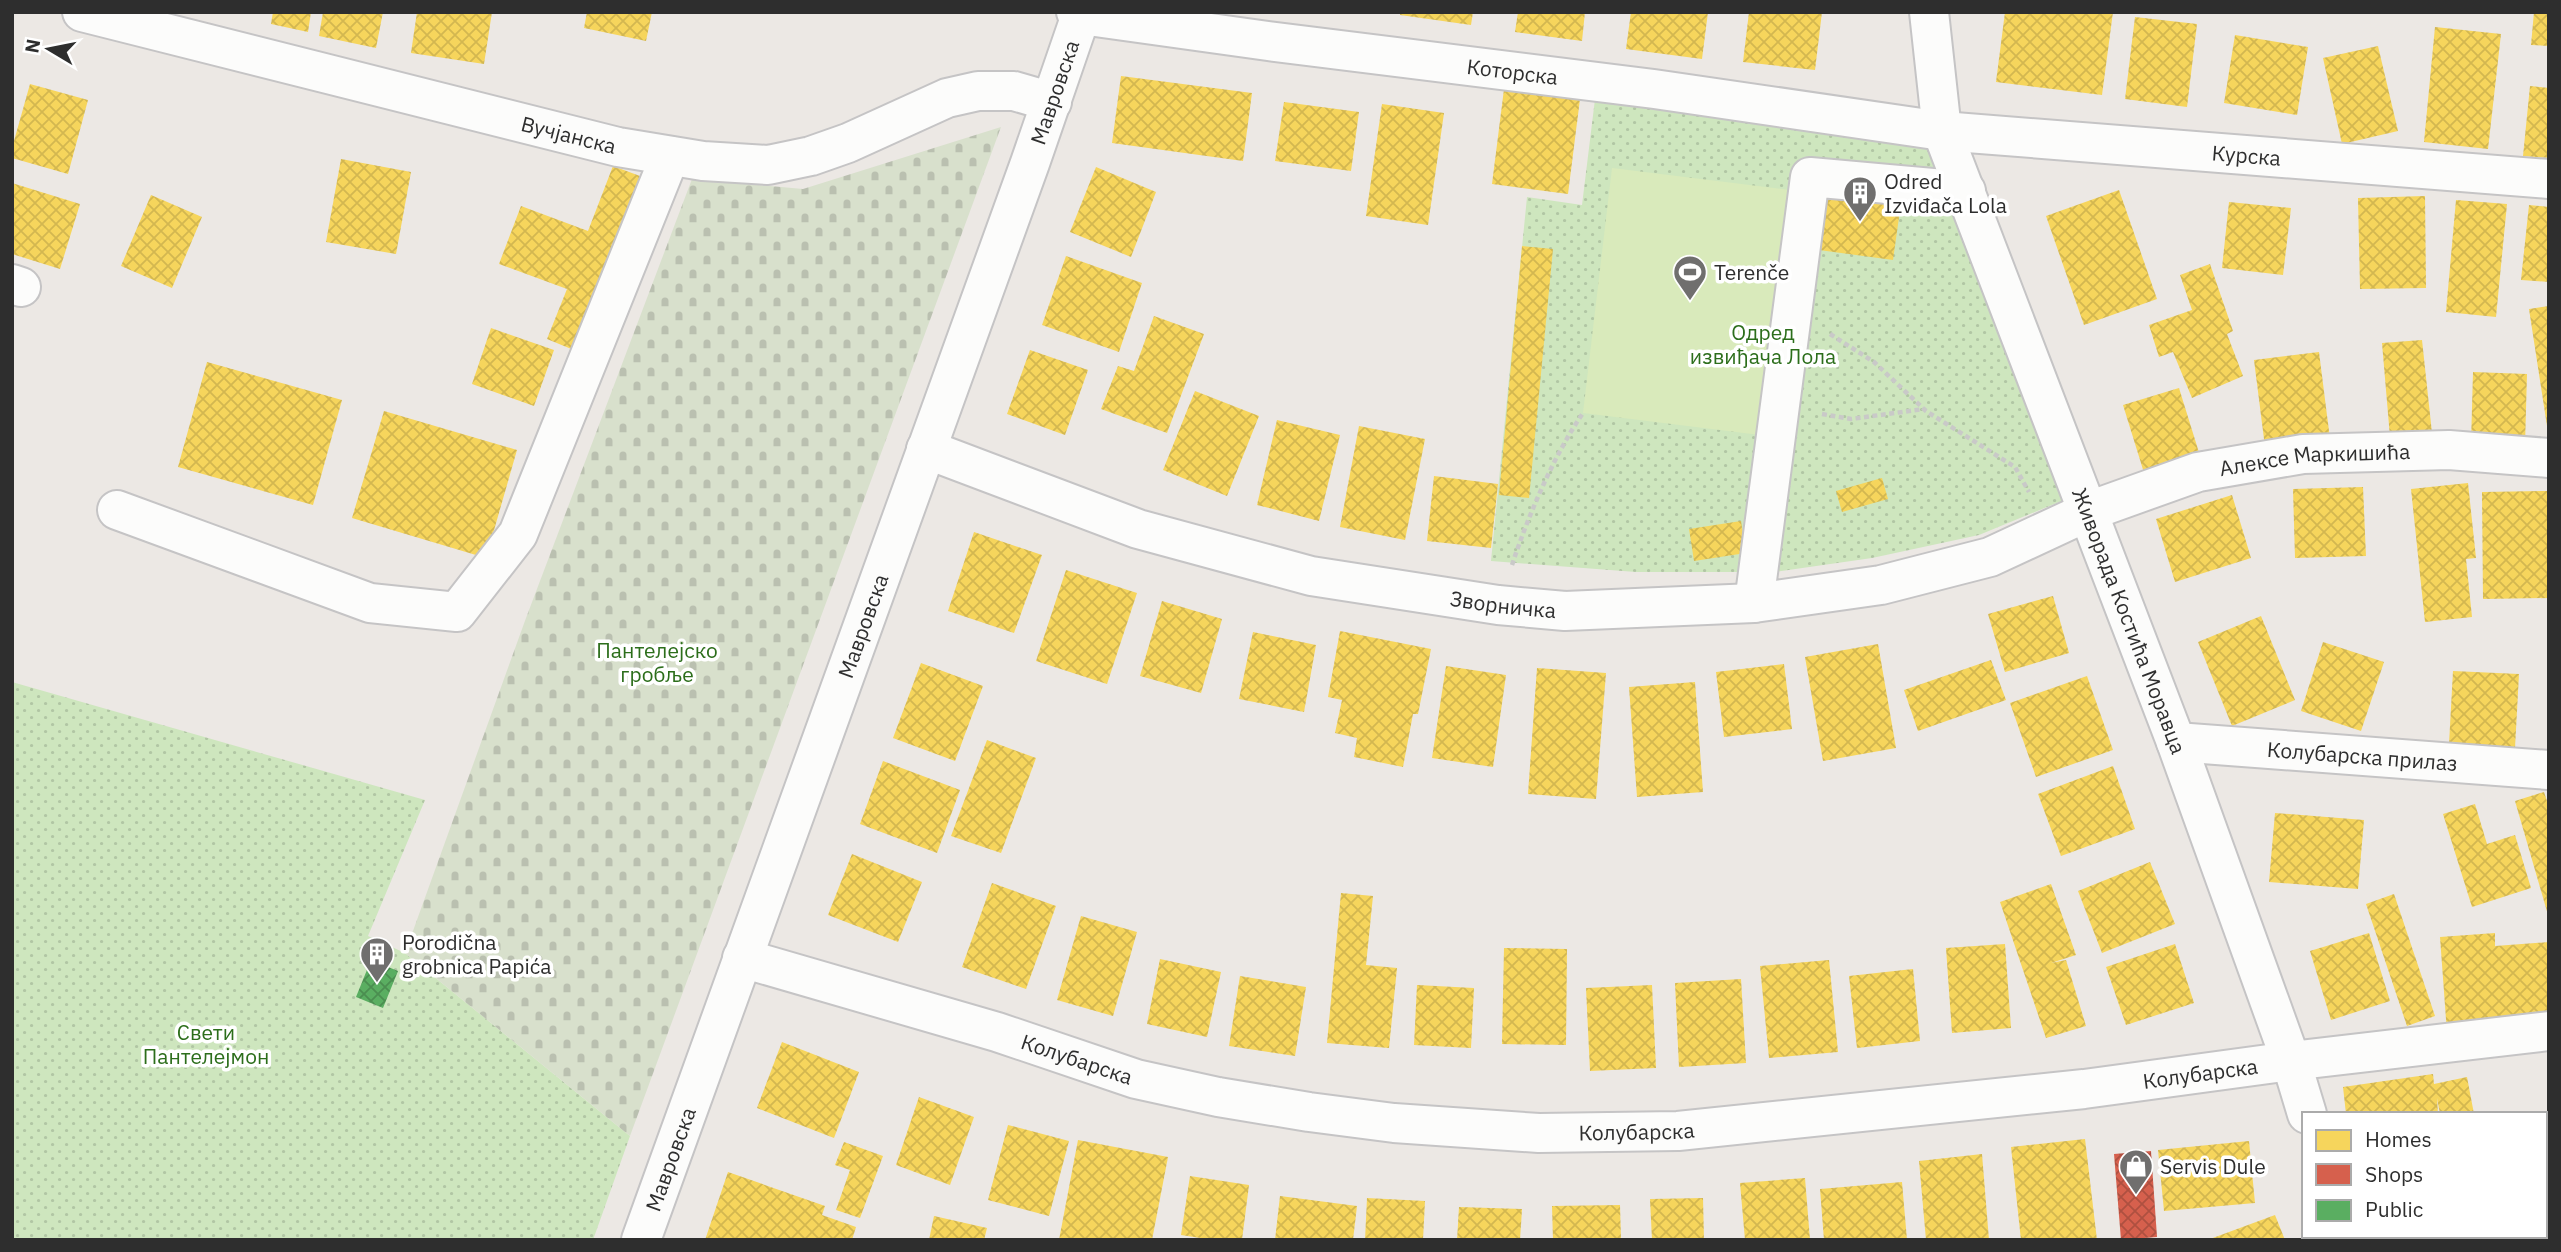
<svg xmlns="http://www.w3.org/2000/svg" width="2561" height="1252" font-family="'IBM Plex Sans',sans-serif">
  <defs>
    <pattern id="grass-dots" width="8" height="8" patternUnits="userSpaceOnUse" patternTransform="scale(1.75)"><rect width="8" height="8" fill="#cee6be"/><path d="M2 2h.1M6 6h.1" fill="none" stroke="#b1c6a4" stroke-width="1.8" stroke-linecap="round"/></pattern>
    <pattern id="cemetery-stones" width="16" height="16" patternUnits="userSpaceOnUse" patternTransform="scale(1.75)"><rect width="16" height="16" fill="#d8e0cc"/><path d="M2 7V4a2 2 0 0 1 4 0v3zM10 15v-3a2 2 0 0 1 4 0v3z" fill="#bac0b0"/></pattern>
    <pattern id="homes-cross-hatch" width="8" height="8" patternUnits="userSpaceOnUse" patternTransform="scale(1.75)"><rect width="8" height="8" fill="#f6d55c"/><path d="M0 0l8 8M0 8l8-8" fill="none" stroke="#d3b750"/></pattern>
    <pattern id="shops-cross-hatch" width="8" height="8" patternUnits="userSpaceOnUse" patternTransform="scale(1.75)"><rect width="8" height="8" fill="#d6604d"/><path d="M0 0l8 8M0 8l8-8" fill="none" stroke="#ae5040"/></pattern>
    <pattern id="public-cross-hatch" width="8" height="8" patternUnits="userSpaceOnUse" patternTransform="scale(1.75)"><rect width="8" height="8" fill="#5aae61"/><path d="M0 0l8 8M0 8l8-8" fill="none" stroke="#4b8e50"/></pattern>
  </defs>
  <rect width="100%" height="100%" fill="#ece8e4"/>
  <g fill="url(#grass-dots)">
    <path d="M 1596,91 L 1928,129 L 2064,500 L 1979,535 L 1872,558 L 1775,572 L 1636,572 L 1491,561 L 1527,197 L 1582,205 Z"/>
    <path d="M 12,682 L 425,800 L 368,936 L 405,953 L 630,1136 L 593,1240 L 12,1240 Z"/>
  </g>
  <path fill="url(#cemetery-stones)" d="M 1001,127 L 630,1136 L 405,953 L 526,618 L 692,179 L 803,189 Z"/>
  <path fill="#d9eabb" d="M 1612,168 L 1798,191 L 1768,436 L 1583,413 Z"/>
  <g fill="url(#homes-cross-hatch)">
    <path d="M 273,12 L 311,12 L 308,32 L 271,24 Z"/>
    <path d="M 323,12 L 383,12 L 376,48 L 319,36 Z"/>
    <path d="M 417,12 L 492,12 L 484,64 L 411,53 Z"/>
    <path d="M 587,12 L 652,12 L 646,41 L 584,28 Z"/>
    <path d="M 1400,12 L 1473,12 L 1471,25 L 1400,15 Z"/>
    <path d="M 1518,12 L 1585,12 L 1582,41 L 1515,32 Z"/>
    <path d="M 1631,12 L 1708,12 L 1702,59 L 1626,49 Z"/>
    <path d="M 1749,12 L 1822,12 L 1815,70 L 1743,62 Z"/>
    <path d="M 2005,12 L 2113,12 L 2102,95 L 1996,82 Z"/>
    <path d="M 2534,12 L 2549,12 L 2549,46 L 2531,45 Z"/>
    <path d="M 2135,17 L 2197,24 L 2187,107 L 2125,99 Z"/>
    <path d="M 2435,27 L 2501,34 L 2488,149 L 2424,142 Z"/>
    <path d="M 2235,35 L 2308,47 L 2297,115 L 2224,103 Z"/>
    <path d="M 2378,46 L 2398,131 L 2342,144 L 2323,58 Z"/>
    <path d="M 1121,76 L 1252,93 L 1243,161 L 1112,143 Z"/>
    <path d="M 30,84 L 88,100 L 68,174 L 12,158 L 12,148 Z"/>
    <path d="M 2530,86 L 2549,88 L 2549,158 L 2523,156 Z"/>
    <path d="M 1504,89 L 1580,99 L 1568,194 L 1492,184 Z"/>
    <path d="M 1284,102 L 1359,112 L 1351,171 L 1275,161 Z"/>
    <path d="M 1382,104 L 1444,113 L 1428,225 L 1366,216 Z"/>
    <path d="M 341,159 L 411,172 L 396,254 L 326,242 Z"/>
    <path d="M 613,166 L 648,179 L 581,353 L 547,339 L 567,289 L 499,264 L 521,206 L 588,231 Z"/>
    <path d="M 1096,167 L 1156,192 L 1131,257 L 1070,232 Z"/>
    <path d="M 12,183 L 80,204 L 60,269 L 12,254 Z"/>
    <path d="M 1828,186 L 1902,196 L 1893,260 L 1819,250 Z"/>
    <path d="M 2119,190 L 2157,299 L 2084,325 L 2046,216 Z"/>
    <path d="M 151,195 L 202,217 L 172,288 L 121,266 Z"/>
    <path d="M 2425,196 L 2426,288 L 2360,289 L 2358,198 Z"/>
    <path d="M 2456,200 L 2507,204 L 2496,317 L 2446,312 Z"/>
    <path d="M 2229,202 L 2291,208 L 2283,275 L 2222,268 Z"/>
    <path d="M 2529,205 L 2549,207 L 2549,282 L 2521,280 Z"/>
    <path d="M 1522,246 L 1553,249 L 1529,498 L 1499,495 Z"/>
    <path d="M 1066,256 L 1142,283 L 1119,352 L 1042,325 Z"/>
    <path d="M 2210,264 L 2233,331 L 2227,334 L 2243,376 L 2192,398 L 2173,352 L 2159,357 L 2149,325 L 2192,310 L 2180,275 Z"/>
    <path d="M 2549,306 L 2549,426 L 2547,426 L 2529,309 Z"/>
    <path d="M 1154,316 L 1204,334 L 1167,433 L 1101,409 L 1118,366 L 1134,371 Z"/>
    <path d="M 491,328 L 554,350 L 534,406 L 472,384 Z"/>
    <path d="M 2422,340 L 2432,433 L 2390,437 L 2382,343 Z"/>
    <path d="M 1030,350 L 1088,370 L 1065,435 L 1007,414 Z"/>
    <path d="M 2319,352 L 2330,439 L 2265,447 L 2254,360 Z"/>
    <path d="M 207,362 L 342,400 L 313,505 L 178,467 Z"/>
    <path d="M 2473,372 L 2527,374 L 2525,445 L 2471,443 Z"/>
    <path d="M 2179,388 L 2201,459 L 2145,476 L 2123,405 Z"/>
    <path d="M 1195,391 L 1259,416 L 1227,496 L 1163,470 Z"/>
    <path d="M 384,411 L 517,450 L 486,558 L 352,518 Z"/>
    <path d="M 1277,420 L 1340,435 L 1319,521 L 1257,505 Z"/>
    <path d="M 1359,426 L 1425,439 L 1405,540 L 1340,527 Z"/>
    <path d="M 1434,476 L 1498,484 L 1491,548 L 1427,541 Z"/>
    <path d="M 1882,478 L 1888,499 L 1842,512 L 1836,491 Z"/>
    <path d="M 2468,483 L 2476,558 L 2466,559 L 2472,617 L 2425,622 L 2411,489 Z"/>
    <path d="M 2363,487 L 2366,556 L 2295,558 L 2293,489 Z"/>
    <path d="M 2547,491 L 2549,598 L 2483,599 L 2482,492 Z"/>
    <path d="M 2232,495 L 2251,558 L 2175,582 L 2156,519 Z"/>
    <path d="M 1741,521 L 1746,553 L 1694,561 L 1689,529 Z"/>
    <path d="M 974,532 L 1042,555 L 1014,633 L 948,611 Z"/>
    <path d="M 1066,570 L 1137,593 L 1107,684 L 1036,661 Z"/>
    <path d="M 2053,596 L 2069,653 L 2005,672 L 1988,614 Z"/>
    <path d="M 1162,601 L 1222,619 L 1201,693 L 1140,676 Z"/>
    <path d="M 2261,616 L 2295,700 L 2232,726 L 2198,642 Z"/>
    <path d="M 1340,631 L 1431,649 L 1418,714 L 1413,714 L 1403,767 L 1354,757 L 1357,738 L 1335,733 L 1342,700 L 1328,697 Z"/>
    <path d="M 1253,632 L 1316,645 L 1304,712 L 1239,699 Z"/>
    <path d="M 2323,642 L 2384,662 L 2361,731 L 2301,711 Z"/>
    <path d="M 1878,644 L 1896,748 L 1823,761 L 1805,657 Z"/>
    <path d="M 1991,660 L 2006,700 L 1918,731 L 1904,690 Z"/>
    <path d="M 921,663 L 983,686 L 955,761 L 893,738 Z"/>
    <path d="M 1784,664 L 1792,729 L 1724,737 L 1716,672 Z"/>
    <path d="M 1446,666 L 1506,675 L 1493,767 L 1432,758 Z"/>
    <path d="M 1537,668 L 1606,673 L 1596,799 L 1528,794 Z"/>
    <path d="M 2453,671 L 2519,674 L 2515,748 L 2449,744 Z"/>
    <path d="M 2087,676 L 2113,750 L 2036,777 L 2010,703 Z"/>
    <path d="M 1695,682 L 1703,792 L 1637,797 L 1629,687 Z"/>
    <path d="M 987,740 L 1036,758 L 1001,853 L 951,836 Z"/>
    <path d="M 883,761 L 960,790 L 937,853 L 860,824 Z"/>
    <path d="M 2113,766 L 2135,829 L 2061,856 L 2038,794 Z"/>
    <path d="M 2544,792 L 2549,807 L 2548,915 L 2515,801 Z"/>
    <path d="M 2475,804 L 2487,844 L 2515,835 L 2531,888 L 2472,907 L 2443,814 Z"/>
    <path d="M 2275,813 L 2364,820 L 2358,889 L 2269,882 Z"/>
    <path d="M 852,854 L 922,882 L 898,942 L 828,915 Z"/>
    <path d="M 2150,862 L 2175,924 L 2102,953 L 2078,891 Z"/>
    <path d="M 992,883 L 1056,906 L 1026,989 L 962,967 Z"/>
    <path d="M 2051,884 L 2076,955 L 2051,963 L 2066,960 L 2086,1026 L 2046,1038 L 2000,902 Z"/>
    <path d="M 1341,893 L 1373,896 L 1366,965 L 1397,968 L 1389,1048 L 1327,1043 Z"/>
    <path d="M 2394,894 L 2435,1016 L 2407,1026 L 2366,904 Z"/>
    <path d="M 1081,916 L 1137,932 L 1113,1016 L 1057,1000 Z"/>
    <path d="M 2369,933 L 2390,1001 L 2331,1020 L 2310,951 Z"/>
    <path d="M 2495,933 L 2495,946 L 2549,942 L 2549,1025 L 2447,1033 L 2440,937 Z"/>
    <path d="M 2005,944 L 2011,1028 L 1952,1033 L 1946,948 Z"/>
    <path d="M 2175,944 L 2194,1003 L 2126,1025 L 2106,967 Z"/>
    <path d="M 1504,948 L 1567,949 L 1566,1045 L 1502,1044 Z"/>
    <path d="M 1160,959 L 1221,972 L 1207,1037 L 1147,1024 Z"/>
    <path d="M 1829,960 L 1838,1052 L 1769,1058 L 1760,966 Z"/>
    <path d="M 1913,969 L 1920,1041 L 1857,1048 L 1849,976 Z"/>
    <path d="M 1240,976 L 1306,987 L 1295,1056 L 1229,1046 Z"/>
    <path d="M 1741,979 L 1746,1063 L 1679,1067 L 1675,983 Z"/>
    <path d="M 1417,985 L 1474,988 L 1471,1048 L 1414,1045 Z"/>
    <path d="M 1652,985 L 1656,1068 L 1590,1071 L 1586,988 Z"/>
    <path d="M 782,1042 L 859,1072 L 834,1138 L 757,1108 Z"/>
    <path d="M 2433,1074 L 2434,1084 L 2467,1077 L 2474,1114 L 2440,1114 L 2437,1098 L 2438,1114 L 2346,1114 L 2343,1087 Z"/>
    <path d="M 919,1097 L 974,1117 L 950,1185 L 896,1165 Z"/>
    <path d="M 2545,1123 L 2548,1123 L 2549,1132 L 2549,1176 L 2545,1177 Z"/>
    <path d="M 1008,1125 L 1069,1141 L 1049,1216 L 988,1200 Z"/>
    <path d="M 2085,1139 L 2097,1240 L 2021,1240 L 2011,1147 Z"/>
    <path d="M 1078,1140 L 1168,1157 L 1152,1240 L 1059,1240 Z"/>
    <path d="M 2249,1141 L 2255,1203 L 2164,1211 L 2158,1150 Z"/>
    <path d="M 844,1142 L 883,1156 L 860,1218 L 836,1210 L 850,1170 L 835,1165 Z"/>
    <path d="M 1982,1154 L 1989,1240 L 1926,1240 L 1919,1161 Z"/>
    <path d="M 728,1172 L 825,1206 L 822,1215 L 856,1227 L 852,1240 L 705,1240 Z"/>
    <path d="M 1190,1176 L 1249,1185 L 1242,1240 L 1213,1240 L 1181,1235 Z"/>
    <path d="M 1805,1178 L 1810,1240 L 1745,1240 L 1740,1183 Z"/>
    <path d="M 1902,1182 L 1907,1240 L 1824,1240 L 1820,1189 Z"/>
    <path d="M 2545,1185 L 2549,1185 L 2549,1240 L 2540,1240 L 2540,1236 L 2545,1236 Z"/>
    <path d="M 1280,1196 L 1357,1206 L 1353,1240 L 1275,1240 Z"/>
    <path d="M 1367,1198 L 1425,1201 L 1423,1240 L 1365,1240 Z"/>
    <path d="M 1703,1198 L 1704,1240 L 1652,1240 L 1650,1199 Z"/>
    <path d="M 1620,1205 L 1621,1240 L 1553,1240 L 1552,1206 Z"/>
    <path d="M 1459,1207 L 1522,1209 L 1520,1240 L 1457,1240 Z"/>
    <path d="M 2275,1215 L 2285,1240 L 2210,1240 L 2210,1239 Z"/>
    <path d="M 934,1216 L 987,1228 L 984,1240 L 929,1240 Z"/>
    <path d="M 2392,1236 L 2466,1236 L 2467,1240 L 2393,1240 Z"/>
    <path d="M 2471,1236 L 2504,1236 L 2505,1240 L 2472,1240 Z"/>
  </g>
  <path fill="url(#shops-cross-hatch)" d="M 2151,1151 L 2157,1237 L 2121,1240 L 2114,1154 Z"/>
  <path fill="url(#public-cross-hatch)" d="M 371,960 L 398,971 L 383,1008 L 356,997 Z"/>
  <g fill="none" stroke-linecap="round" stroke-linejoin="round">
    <g stroke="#c5c4c5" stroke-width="42">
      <g id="minor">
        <path id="s1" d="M 82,12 L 618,147 L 703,161 L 768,165 L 811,156 L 848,143 L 947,98 L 978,91 L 1014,91 L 1052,102"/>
        <path id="s2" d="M 1076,12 L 1081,15 L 1268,41 L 1654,89 L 1942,131 L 2549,179"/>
        <path id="s3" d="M 1929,12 L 1942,131 L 2176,742 L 2291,1061 L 2307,1114"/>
        <path d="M 12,284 L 21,287"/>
        <path id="s4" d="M 926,449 L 1138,529 L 1311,576 L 1498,605 L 1565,611 L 1754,603 L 1881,585 L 1990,557 L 2089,511 L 2198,472 L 2303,454 L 2449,450 L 2549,458"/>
        <path d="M 117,510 L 370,603 L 457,612 L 518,534 L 670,156"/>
        <path d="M 1754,603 L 1810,177 L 1966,191"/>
        <path id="s5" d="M 2176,742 L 2549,770"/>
        <path id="s6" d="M 742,958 L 997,1032 L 1136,1079 L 1218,1097 L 1309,1112 L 1394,1123 L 1539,1133 L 1678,1131 L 2084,1089 L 2291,1061 L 2549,1031"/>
        <path d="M 2345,1236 L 2346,1240"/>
        <path id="s7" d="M 641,1240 L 1030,163 L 1082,12"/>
      </g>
    </g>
    <g stroke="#c9c9c8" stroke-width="4.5" stroke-dasharray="5 3.5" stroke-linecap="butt">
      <path d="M 1830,334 L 1874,362 L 1926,411 L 2015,467 L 2029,492"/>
      <path d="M 1822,414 L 1851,419 L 1924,409"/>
      <path d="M 1512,565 C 1528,516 1554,455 1583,413"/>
    </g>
    <use href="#minor" stroke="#fcfcfb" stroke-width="38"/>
  </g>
  <defs>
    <g id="building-pin" transform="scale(1.75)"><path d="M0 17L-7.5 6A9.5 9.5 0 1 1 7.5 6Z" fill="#706f6e" stroke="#fff"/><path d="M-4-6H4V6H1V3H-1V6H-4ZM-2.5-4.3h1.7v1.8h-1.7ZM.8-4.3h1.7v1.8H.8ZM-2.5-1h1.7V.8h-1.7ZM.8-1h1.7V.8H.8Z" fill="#fff"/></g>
    <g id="stadium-pin" transform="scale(1.75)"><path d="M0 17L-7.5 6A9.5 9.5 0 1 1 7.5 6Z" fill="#706f6e" stroke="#fff"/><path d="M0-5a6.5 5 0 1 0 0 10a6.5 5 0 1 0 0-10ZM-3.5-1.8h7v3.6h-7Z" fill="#fff"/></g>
    <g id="shop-pin" transform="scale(1.75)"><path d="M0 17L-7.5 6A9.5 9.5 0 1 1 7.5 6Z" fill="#706f6e" stroke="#fff"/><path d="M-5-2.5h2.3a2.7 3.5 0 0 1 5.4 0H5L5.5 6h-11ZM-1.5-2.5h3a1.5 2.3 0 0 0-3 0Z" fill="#fff"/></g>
  </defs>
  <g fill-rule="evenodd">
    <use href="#building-pin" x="1860" y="193"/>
    <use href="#stadium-pin" x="1690" y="272"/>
    <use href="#building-pin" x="377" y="954"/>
    <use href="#shop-pin" x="2136" y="1166"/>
  </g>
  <g text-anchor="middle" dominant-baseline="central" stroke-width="7" stroke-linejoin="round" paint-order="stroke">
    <g font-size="21" fill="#2e2e2e" stroke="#fff">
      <text stroke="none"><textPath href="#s2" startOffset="441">Которска</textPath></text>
      <text stroke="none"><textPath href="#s7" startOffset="1220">Мавровска</textPath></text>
      <text stroke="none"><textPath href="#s1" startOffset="502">Вучјанска</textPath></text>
      <text stroke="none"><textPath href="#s2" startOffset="1180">Курска</textPath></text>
      <text stroke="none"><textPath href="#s4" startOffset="1435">Алексе Маркишића</textPath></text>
      <text stroke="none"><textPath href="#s4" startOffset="600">Зворничка</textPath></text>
      <text stroke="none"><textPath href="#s3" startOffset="644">Живорада Костића Моравца</textPath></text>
      <text stroke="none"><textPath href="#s7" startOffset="653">Мавровска</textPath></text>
      <text stroke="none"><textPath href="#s5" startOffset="187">Колубарска прилаз</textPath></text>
      <text stroke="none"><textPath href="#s6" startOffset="350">Колубарска</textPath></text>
      <text stroke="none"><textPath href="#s6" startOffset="1484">Колубарска</textPath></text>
      <text stroke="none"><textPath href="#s6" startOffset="917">Колубарска</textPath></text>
      <text stroke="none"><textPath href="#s7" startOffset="86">Мавровска</textPath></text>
    </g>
    <g font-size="21" fill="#2e2e2e" stroke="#fff" text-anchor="start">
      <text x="1884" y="181">Odred<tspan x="1884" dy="24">Izviđača Lola</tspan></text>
      <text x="1714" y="272">Terenče</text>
      <text x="402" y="942">Porodična<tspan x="402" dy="24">grobnica Papića</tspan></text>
      <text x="2160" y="1166">Servis Dule</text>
    </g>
    <g font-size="21" fill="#2c6e1b" stroke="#fff">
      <text x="1763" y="332">Одред<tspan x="1763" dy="24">извиђача Лола</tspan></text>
      <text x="657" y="650">Пантелејско<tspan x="657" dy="24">гробље</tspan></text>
      <text x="206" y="1032">Свети<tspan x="206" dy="24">Пантелејмон</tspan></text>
    </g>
  </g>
  <rect width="2561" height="1252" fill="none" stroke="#2e2e2e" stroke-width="28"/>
  <rect x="2302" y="1112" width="245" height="126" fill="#ffffff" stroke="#ababab" stroke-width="2"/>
  <rect x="2316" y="1130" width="35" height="21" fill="#f6d55c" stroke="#ababab" stroke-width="2"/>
  <text x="2365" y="1147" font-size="21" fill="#2e2e2e">Homes</text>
  <rect x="2316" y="1164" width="35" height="21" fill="#d6604d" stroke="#ababab" stroke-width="2"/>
  <text x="2365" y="1182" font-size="21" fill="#2e2e2e">Shops</text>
  <rect x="2316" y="1200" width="35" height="21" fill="#5aae61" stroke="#ababab" stroke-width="2"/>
  <text x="2365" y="1217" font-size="21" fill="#2e2e2e">Public</text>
  <g transform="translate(49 49) rotate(280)" stroke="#ffffff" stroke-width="5" paint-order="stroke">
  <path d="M0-5L12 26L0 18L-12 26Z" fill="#2e2e2e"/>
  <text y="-10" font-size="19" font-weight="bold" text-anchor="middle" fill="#2e2e2e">N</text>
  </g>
</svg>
